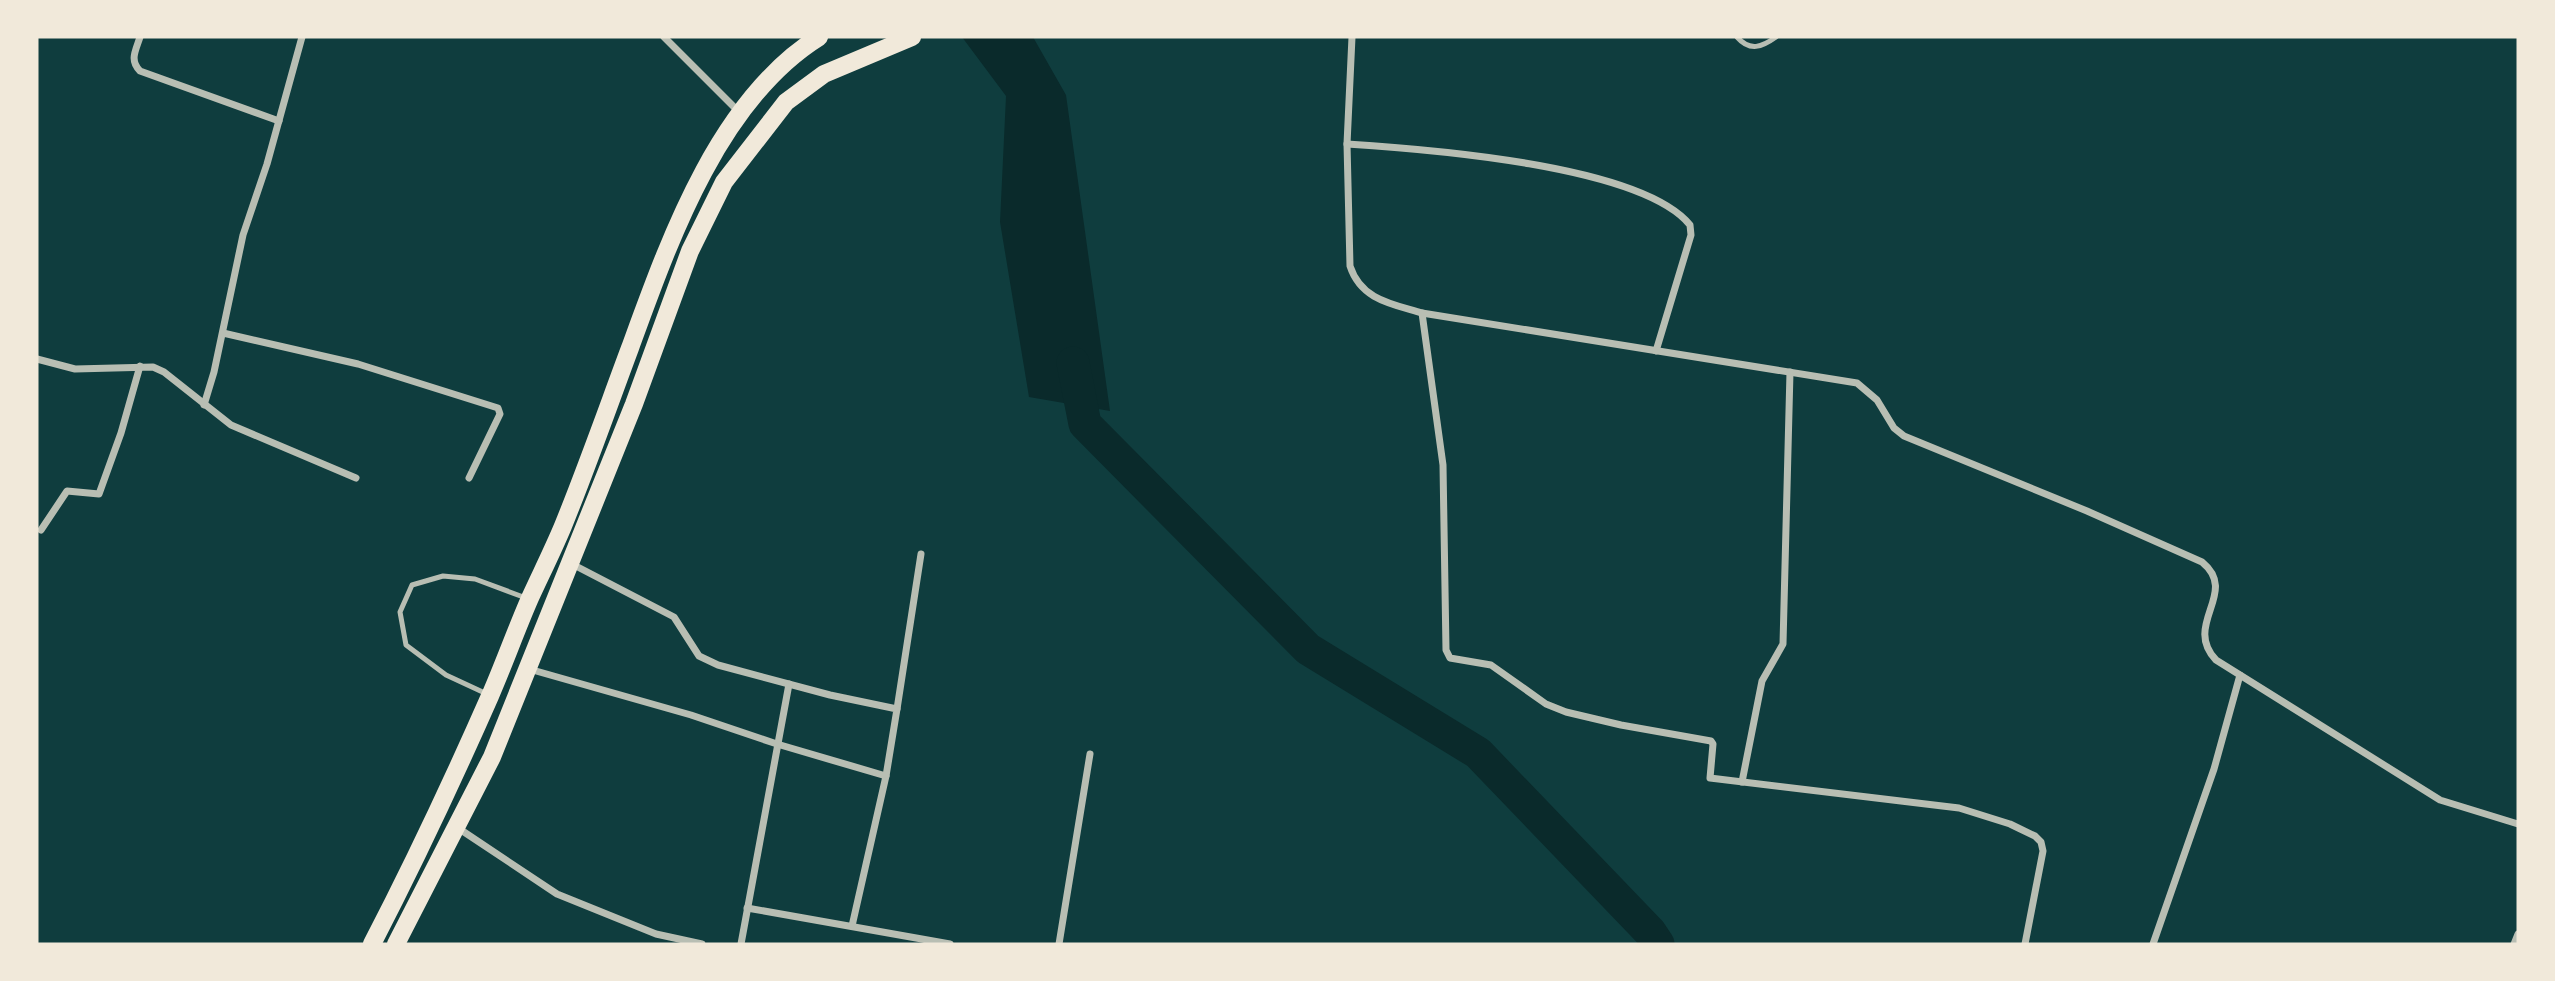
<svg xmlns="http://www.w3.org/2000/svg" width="2555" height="981" font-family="Barlow,sans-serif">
  <rect width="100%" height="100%" fill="#0f3d3e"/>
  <path fill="#0a2a2b" d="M 962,37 L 1033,37 L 1066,95 L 1110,411 L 1029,397 L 1000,222 L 1006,96 Z"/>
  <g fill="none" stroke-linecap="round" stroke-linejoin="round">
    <path stroke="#0a2a2b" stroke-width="33" d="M 1073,363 L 1085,424 L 1308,649 L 1478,753 L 1650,932 L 1658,944"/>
    <g stroke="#b8beb3" stroke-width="5">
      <path d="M 1737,37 C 1750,52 1762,47 1776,37"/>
      <path d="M 487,694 L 446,675 L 406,645 L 400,612 L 412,585 L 443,576 L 475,579 L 526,598"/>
    </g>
    <g stroke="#b8beb3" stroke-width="7">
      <path d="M 140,37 C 136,50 129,60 140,71 L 279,121"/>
      <path d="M 664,37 L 740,113"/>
      <path d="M 1352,37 L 1347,144 L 1350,266 C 1361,300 1392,304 1422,313 L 1857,383 L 1877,400 L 1894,428 L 1904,436 L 2087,511 L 2202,562 C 2240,593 2182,624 2216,660 L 2440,800 L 2518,824"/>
      <path d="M 1347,144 C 1425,149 1641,165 1690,225 L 1691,235 L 1656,351"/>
      <path d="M 1422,313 L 1443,465 L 1446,650 L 1450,658 L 1491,665 L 1546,704 L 1566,712 L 1621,725 L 1711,741 L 1713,744 L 1710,778 L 1959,808 L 2010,824 L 2035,836 L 2041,842 L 2043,851 L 2025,944"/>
      <path d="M 223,333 L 358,364 L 498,408 L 500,414 L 469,478"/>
      <path d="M 37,359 L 75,369 L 153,367 L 164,372 L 231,425 L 356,478"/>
      <path d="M 204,405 L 214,372 L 243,235 L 267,164 L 302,37"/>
      <path d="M 41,530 L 67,491 L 99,494 L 121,433 L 140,366"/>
      <path d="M 570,563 L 674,617 L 699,656 L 718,665 L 830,695 L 897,709 L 886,776 L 852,926"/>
      <path d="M 529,669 L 691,715 L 777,744 L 886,776"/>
      <path d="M 897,709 L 921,554"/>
      <path d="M 1742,782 L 1762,681 L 1783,644 L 1790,372"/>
      <path d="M 458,828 L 557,894 L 656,934 L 702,944"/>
      <path d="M 747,908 L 950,944"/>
      <path d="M 741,944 L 789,684"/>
      <path d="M 1059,944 L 1090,754"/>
      <path d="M 2153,944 L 2214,769 L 2240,675"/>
      <path d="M 2514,944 L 2518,934"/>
    </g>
    <g stroke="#f1e9da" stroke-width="18">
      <path d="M 372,944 C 414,863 453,780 490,696 C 504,664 516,630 530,598 C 541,574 553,550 563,526 C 587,467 608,407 630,348 C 669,241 718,100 819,37"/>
      <path d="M 396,944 L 492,757 L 634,404 L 690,251 L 724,182 L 786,102 L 824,74 L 912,37"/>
    </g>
  </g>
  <rect width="2555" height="981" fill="none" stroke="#f1e9da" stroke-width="77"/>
</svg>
